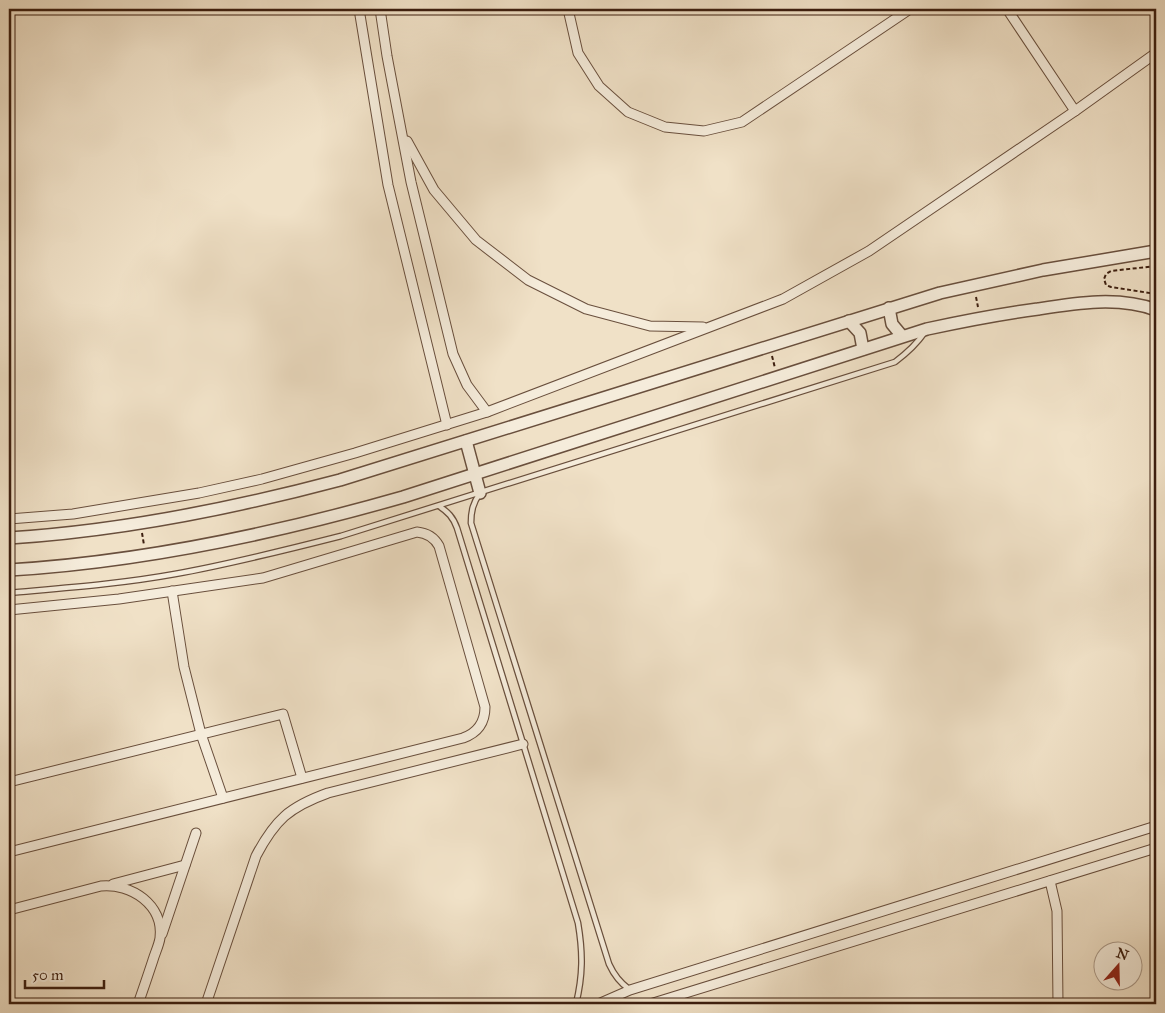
<svg xmlns="http://www.w3.org/2000/svg" width="1165" height="1013" font-family="'IM FELL Great Primer',serif">
  <rect width="100%" height="100%" fill="#f0e1c7"/>
  <filter id="stains"><feTurbulence type="fractalNoise" baseFrequency=".004" numOctaves="4"/><feColorMatrix values="0 0 0 0 .2 0 0 0 0 .09 0 0 0 0 .02 0 0 0 .5 -.17"/></filter>
  <radialGradient id="worn" r=".72"><stop offset=".6" stop-color="#630" stop-opacity="0"/><stop offset="1" stop-color="#630" stop-opacity=".3"/></radialGradient>
  <g fill="none" stroke-linecap="round" stroke-linejoin="round">
    <g stroke="#694f3d" stroke-width="7">
      <g id="service">
        <path d="M 480,493 C 473,503 471,511 471,523 L 609,964 C 614,975 619,982 629,989"/>
        <path d="M 439,506 C 448,512 453,517 457,528 L 578,923 C 583,953 583,975 576,1004"/>
        <path d="M 9,593 C 64,588 120,584 175,574 C 231,564 286,550 341,536 L 895,362 C 907,353 916,345 925,332"/>
      </g>
    </g>
    <g stroke="#694f3d" stroke-width="11">
      <g id="minor">
        <path d="M 359,9 L 388,185 L 447,425"/>
        <path d="M 380,9 L 387,56 L 411,182 L 453,354 L 467,385 L 487,412"/>
        <path d="M 568,9 L 578,53 L 599,86 L 628,112 L 665,127 L 704,131 L 742,122 L 910,9"/>
        <path d="M 1007,9 L 1075,111"/>
        <path d="M 407,141 L 434,190 L 476,240 L 528,280 L 586,309 L 650,326 L 703,327"/>
        <path d="M 9,519 L 73,514 L 199,493 L 262,479 L 355,453 L 487,412 L 783,299 L 869,251 L 1075,111 L 1156,53"/>
        <path d="M 172,591 L 184,667 L 201,734 L 223,798"/>
        <path d="M 9,610 L 119,599 L 263,578 L 417,532 C 427,533 434,537 439,546 L 485,707 C 485,723 477,733 463,738 L 9,852"/>
        <path d="M 9,782 L 283,714 L 302,778"/>
        <path d="M 1050,881 L 1057,911 L 1058,1004"/>
        <path d="M 113,884 L 185,865"/>
        <path d="M 9,910 L 101,886 C 131,883 164,905 160,938 C 159,945 155,953 153,960 C 148,975 143,990 138,1004"/>
        <path d="M 162,934 L 196,833"/>
        <path d="M 206,1004 L 256,856 C 275,820 289,807 328,793 L 523,744"/>
        <path d="M 598,1004 L 630,990 L 1156,826"/>
        <path d="M 650,1004 L 1156,848"/>
      </g>
    </g>
    <g stroke="#694f3d" stroke-width="14">
      <g id="tertiary">
        <path d="M 889,308 L 892,324 L 902,336"/>
        <path d="M 849,321 L 860,333 L 863,349"/>
        <path d="M 466,441 L 480,493"/>
        <path d="M 9,538 C 121,531 231,509 340,480 L 940,293 L 1043,270 L 1156,251"/>
        <path d="M 9,570 C 143,562 274,534 403,497 L 927,329 C 964,321 1000,314 1038,309 C 1076,303 1119,296 1156,310"/>
      </g>
    </g>
    <g stroke="#3c1e0f" stroke-width="2" stroke-dasharray="4 2.5" stroke-linecap="butt">
      <path d="M 1156,266 L 1111,271 L 1106,274 L 1104,279 L 1106,285 L 1111,287 L 1156,294"/>
      <path d="M 976,297 L 978,307"/>
      <path d="M 772,356 L 775,368"/>
      <path d="M 142,533 L 144,545"/>
    </g>
    <use href="#service" stroke="#f5ecdb" stroke-width="4.5"/>
    <use href="#minor" stroke="#f5ecdb" stroke-width="9"/>
    <use href="#tertiary" stroke="#f5ecdb" stroke-width="11"/>
  </g>
  <rect width="1165" height="1013" fill="none" stroke="#f0e1c7" stroke-width="30"/>
  <rect x="10" y="10" width="1145" height="993" fill="none" stroke="#3c1e0f" stroke-width="2.5"/>
  <rect x="15" y="15" width="1135" height="983" fill="none" stroke="#3c1e0f"/>
  <g transform="translate(1118 966) rotate(20)"><circle r="24" fill="#f5ecdb" stroke="#ab9a89"/>
  <path d="M0-4L9 19L0 12L-9 19Z" fill="#8f2418"/>
  <text y="-8" font-size="14" font-weight="bold" text-anchor="middle" fill="#3c1e0f">N</text>
  </g>
  <path d="M25 980v8h79v-8" fill="none" stroke="#3c1e0f" stroke-width="2.5"/>
  <text x="32" y="980" font-size="15" fill="#3c1e0f" stroke="#f5ecdb" stroke-width="4" paint-order="stroke">50 m</text>
  <rect width="100%" height="100%" filter="url(#stains)"/>
  <rect width="100%" height="100%" fill="url(#worn)"/>
</svg>
